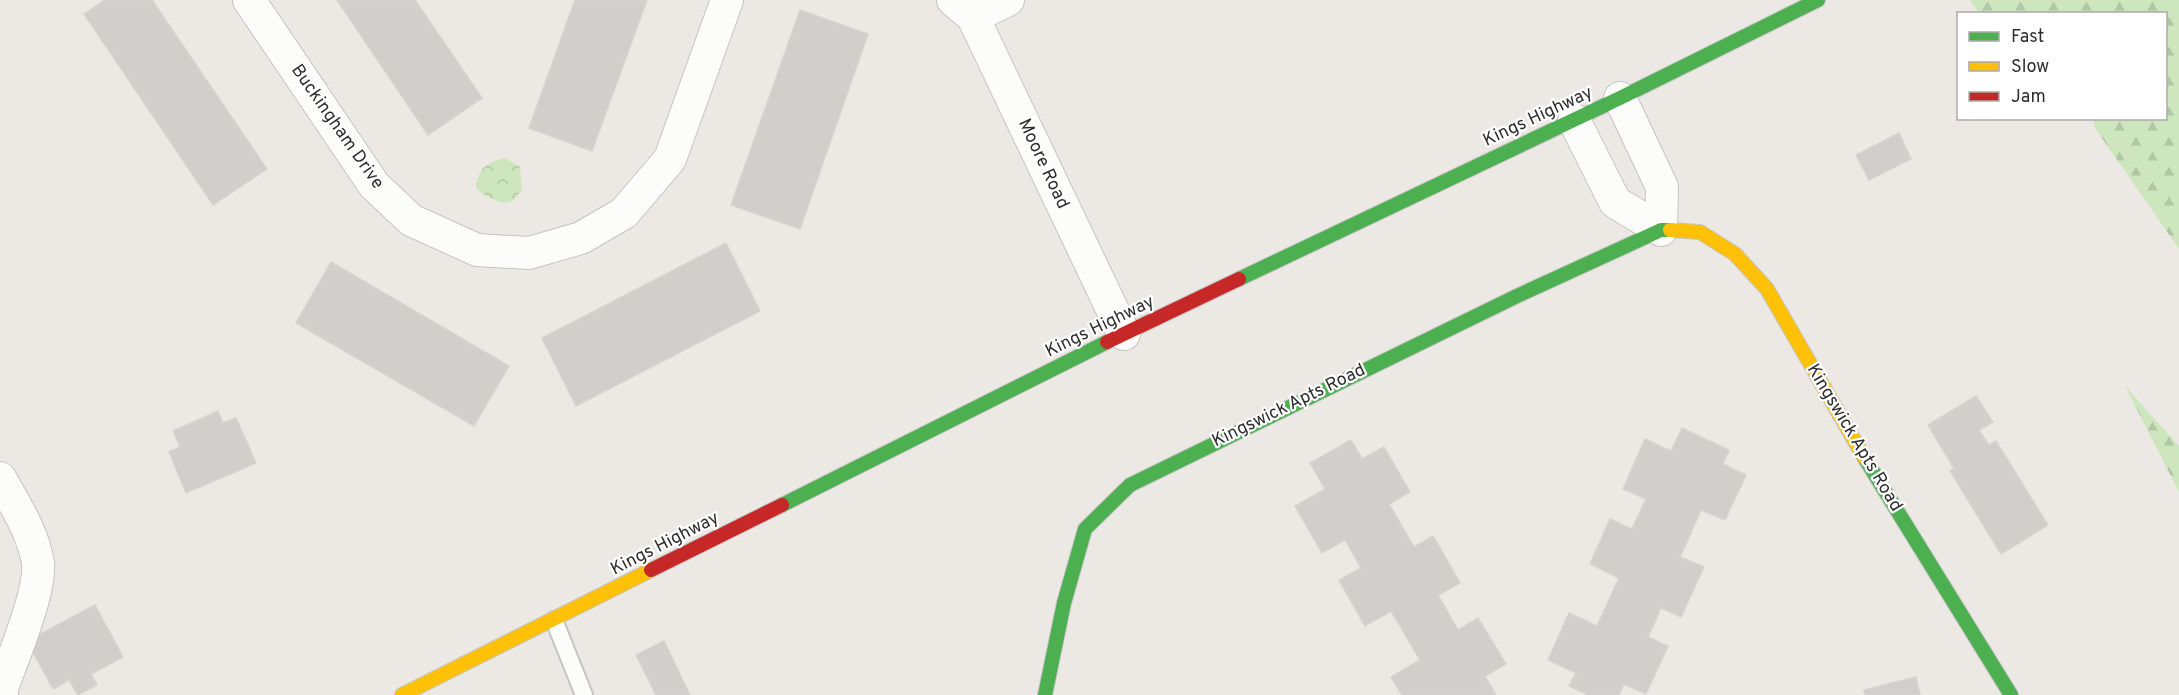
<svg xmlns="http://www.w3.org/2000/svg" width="2179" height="695" font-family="Overpass,sans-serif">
  <defs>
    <pattern id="forest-firs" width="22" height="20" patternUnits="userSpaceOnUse" patternTransform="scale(1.5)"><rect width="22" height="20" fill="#cee6be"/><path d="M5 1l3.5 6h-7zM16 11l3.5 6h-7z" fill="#b1c6a4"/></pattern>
    <pattern id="park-crowns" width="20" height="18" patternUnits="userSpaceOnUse" patternTransform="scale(1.5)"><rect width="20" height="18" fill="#cee6be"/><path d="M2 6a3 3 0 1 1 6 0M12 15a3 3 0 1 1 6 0" fill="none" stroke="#b1c6a4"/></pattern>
  </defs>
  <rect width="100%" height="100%" fill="#ece8e4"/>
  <g fill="url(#forest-firs)">
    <path d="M 1970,0 L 2179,0 L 2179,249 L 2095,128 L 2093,119 L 2166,118 L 2166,14 L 1979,13 Z"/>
    <path d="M 2125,386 L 2179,446 L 2179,492 Z"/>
  </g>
  <path fill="url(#park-crowns)" d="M 505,158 L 520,167 L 522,190 C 519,193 516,199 512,201 C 502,207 483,195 476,188 C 478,169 486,162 505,158 Z"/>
  <g fill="#d1cecb" stroke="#d7d4d0" stroke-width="1.5">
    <path d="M 105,0 L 152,0 L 267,169 L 213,205 L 84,14 Z"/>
    <path d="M 337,0 L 415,0 L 482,98 L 428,135 Z"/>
    <path d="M 575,0 L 647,0 L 592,151 L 529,128 Z"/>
    <path d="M 800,10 L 868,34 L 800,229 L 731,205 Z"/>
    <path d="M 1899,133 L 1911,159 L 1869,180 L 1856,155 Z"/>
    <path d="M 726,243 L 760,311 L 576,406 L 542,338 Z"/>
    <path d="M 331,262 L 509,366 L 474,426 L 296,323 Z"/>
    <path d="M 1976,396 L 1993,422 L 1979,430 L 1989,445 L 1996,441 L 2048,525 L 2001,554 L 1950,471 L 1954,468 L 1928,425 Z"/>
    <path d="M 218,411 L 223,423 L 236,418 L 256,463 L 186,493 L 169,452 L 180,447 L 173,431 Z"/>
    <path d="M 1682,428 L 1729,450 L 1723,464 L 1746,475 L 1725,520 L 1701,510 L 1680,557 L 1704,567 L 1681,617 L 1661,608 L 1648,637 L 1668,646 L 1646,694 L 1624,684 L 1619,695 L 1588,695 L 1569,686 L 1576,673 L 1548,660 L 1569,613 L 1597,626 L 1619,578 L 1590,564 L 1610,519 L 1632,529 L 1646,499 L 1623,489 L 1645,439 L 1671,451 Z"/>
    <path d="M 1351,440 L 1362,459 L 1384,447 L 1410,492 L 1389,504 L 1414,547 L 1433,536 L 1460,583 L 1438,595 L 1458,630 L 1478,618 L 1506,664 L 1485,676 L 1496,695 L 1402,695 L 1391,677 L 1420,660 L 1391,611 L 1365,626 L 1339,580 L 1361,568 L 1345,540 L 1322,553 L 1295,506 L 1325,489 L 1310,463 Z"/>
    <path d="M 95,605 L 123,657 L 91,674 L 97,685 L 78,695 L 69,680 L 53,689 L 27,641 Z"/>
    <path d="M 664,641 L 690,695 L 656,695 L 636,655 Z"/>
    <path d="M 1916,677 L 1920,695 L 1865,695 L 1864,690 Z"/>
  </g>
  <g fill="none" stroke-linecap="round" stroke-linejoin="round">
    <g stroke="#c5c4c5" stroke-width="20">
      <path id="lane" d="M 554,620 L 584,695"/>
    </g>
    <g stroke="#c5c4c5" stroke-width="34">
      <g id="street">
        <path d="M 249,0 L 374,185 L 411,220 L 477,250 L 529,253 L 581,238 L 624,213 L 670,159 L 727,0"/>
        <path d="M 953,0 L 973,17 L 1124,334"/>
        <path d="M 973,17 L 1008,0"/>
        <path d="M 1574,120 L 1615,202 L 1661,230 L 1662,187 L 1620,98"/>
        <path d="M 0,478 C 15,505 33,532 38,563 C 41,592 12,660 2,688 L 2,695"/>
      </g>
    </g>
    <g stroke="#c5c4c5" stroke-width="16">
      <g id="fast">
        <path d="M 1239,279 L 1620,98 L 1818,0"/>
        <path d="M 1864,457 L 2011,695"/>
        <path d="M 782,505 L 1107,342"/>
        <path d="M 1045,695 L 1064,603 L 1085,529 L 1130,485 L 1517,296 L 1661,230 L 1670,230"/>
      </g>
    </g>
    <g stroke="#c5c4c5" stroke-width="16">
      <g id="slow">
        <path d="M 1670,230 L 1700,232 L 1735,254 L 1767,289 L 1864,457"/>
        <path d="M 402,695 L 651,570"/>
      </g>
    </g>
    <g stroke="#c5c4c5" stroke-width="16">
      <g id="jam">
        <path d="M 1107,342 L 1239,279"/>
        <path d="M 651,570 L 782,505"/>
      </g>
    </g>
    <use href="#lane" stroke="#fcfcfb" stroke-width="16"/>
    <use href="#street" stroke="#fcfcfb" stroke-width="32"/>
    <use href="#fast" stroke="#4caf50" stroke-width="14"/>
    <use href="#slow" stroke="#ffc107" stroke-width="14"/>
    <use href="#jam" stroke="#c62828" stroke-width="14"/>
  </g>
  <g text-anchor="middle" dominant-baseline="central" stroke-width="4.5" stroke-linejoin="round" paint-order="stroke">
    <g font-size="18" fill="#2e2e2e" stroke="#fff">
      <text transform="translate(1538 117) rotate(-25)">Kings Highway</text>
      <text transform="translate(337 127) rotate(55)">Buckingham Drive</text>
      <text transform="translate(1043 164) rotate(65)">Moore Road</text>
      <text transform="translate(1100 327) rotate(-26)">Kings Highway</text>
      <text transform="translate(1289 406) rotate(-26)">Kingswick Apts Road</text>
      <text transform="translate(1854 438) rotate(59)">Kingswick Apts Road</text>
      <text transform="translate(665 544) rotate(-27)">Kings Highway</text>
    </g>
  </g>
  <rect x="1957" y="12" width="210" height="108" fill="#ffffff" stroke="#ababab" stroke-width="1.5"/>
  <rect x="1969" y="32" width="30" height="9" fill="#4caf50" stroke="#ababab" stroke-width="1.5"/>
  <text x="2011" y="42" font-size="18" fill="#2e2e2e">Fast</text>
  <rect x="1969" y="62" width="30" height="9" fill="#ffc107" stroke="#ababab" stroke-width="1.5"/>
  <text x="2011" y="72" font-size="18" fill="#2e2e2e">Slow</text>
  <rect x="1969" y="92" width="30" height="9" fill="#c62828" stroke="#ababab" stroke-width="1.5"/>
  <text x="2011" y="102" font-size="18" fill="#2e2e2e">Jam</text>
</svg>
